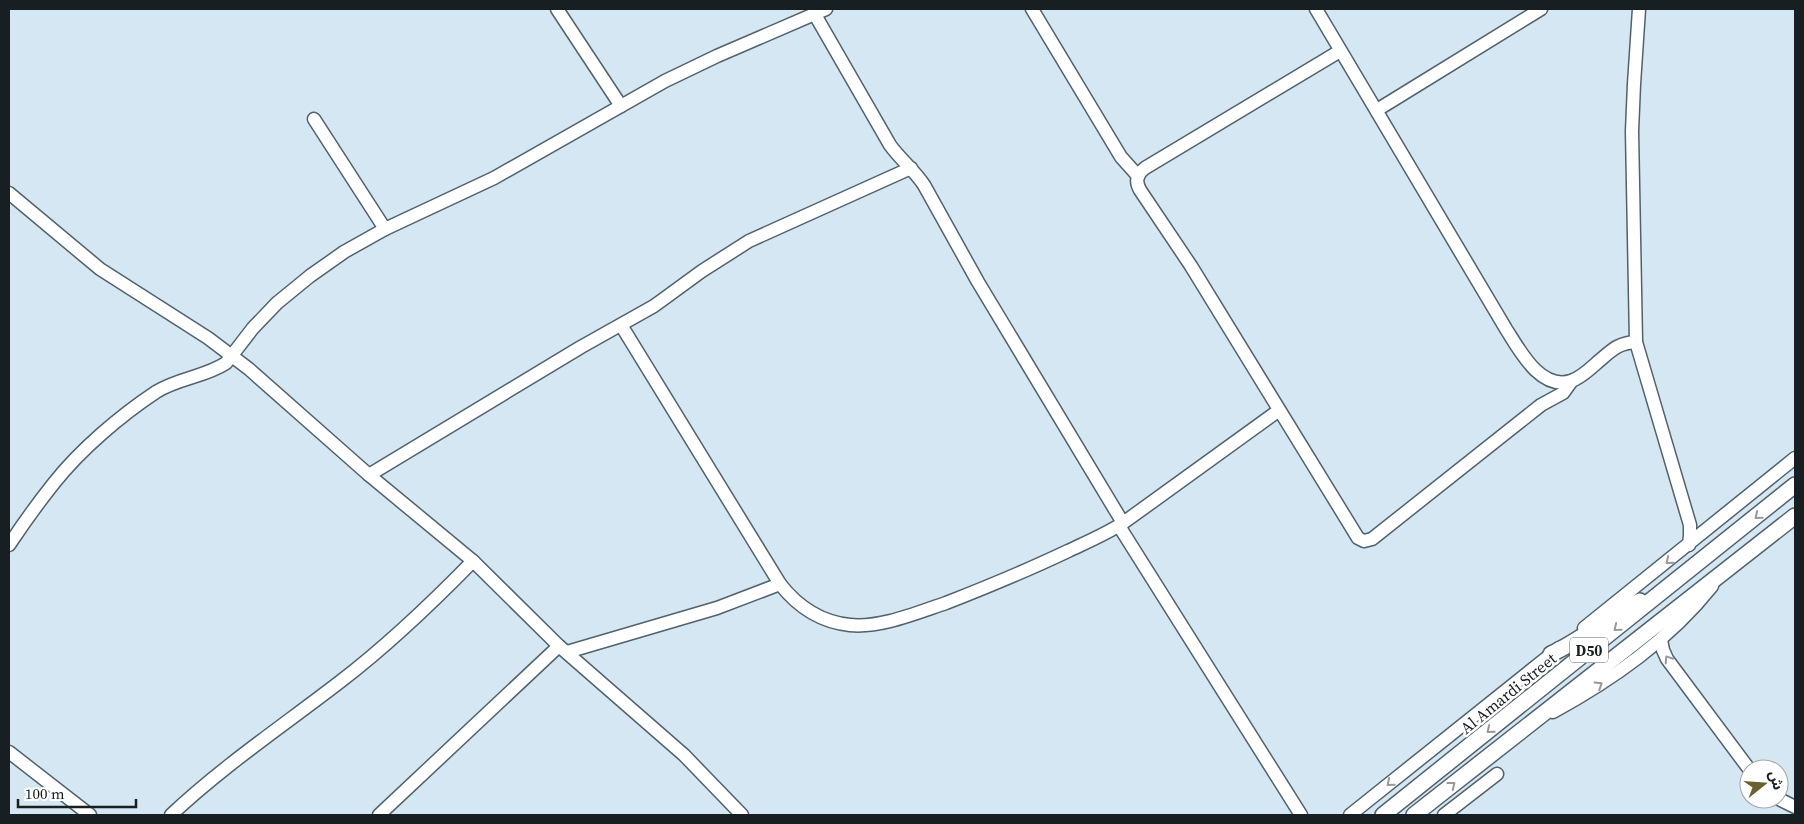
<svg xmlns="http://www.w3.org/2000/svg" width="1804" height="824" font-family="'Source Serif 4','Noto Sans Arabic',serif">
  <rect width="100%" height="100%" fill="#d4e7f3"/>
  <g fill="none" stroke-linecap="round" stroke-linejoin="round">
    <g stroke="#51626c" stroke-width="15">
      <g id="minor">
        <path d="M 557,9 L 621,106"/>
        <path d="M 1032,9 L 1121,157 L 1138,176"/>
        <path d="M 1316,9 L 1506,329 C 1519,349 1540,391 1571,381 C 1581,378 1591,368 1599,361 C 1612,350 1618,343 1636,342"/>
        <path d="M 1639,9 L 1634,84 L 1632,131 L 1636,342 L 1690,525 L 1690,536 L 1689,545"/>
        <path d="M 814,13 L 890,145 C 900,159 914,170 924,185 L 978,282 L 1123,523"/>
        <path d="M 1340,51 L 1145,168 C 1137,174 1135,181 1140,190 L 1191,266 L 1358,538 L 1364,541 L 1372,539 L 1541,405 L 1563,393 L 1571,382"/>
        <path d="M 1377,110 L 1541,9"/>
        <path d="M 314,119 L 385,229"/>
        <path d="M 9,193 L 100,269 L 208,338 L 249,369 L 369,475 L 473,561 L 559,646 L 684,755 L 742,815"/>
        <path d="M 621,325 L 780,584 C 798,607 820,622 850,625 C 881,628 916,613 946,603 C 987,587 1028,570 1068,551 C 1087,542 1106,534 1123,523 L 1278,411"/>
        <path d="M 369,475 L 581,347 L 654,306 L 702,271 L 749,241 L 911,168"/>
        <path d="M 1119,526 L 1301,815"/>
        <path d="M 9,545 C 23,524 38,503 54,483 C 81,449 120,416 156,392 C 178,378 205,377 226,363 L 253,328 L 277,303 L 310,276 L 344,252 L 385,229 L 494,178 L 665,81 L 717,56 L 826,9"/>
        <path d="M 1584,628 L 1795,458"/>
        <path d="M 1661,640 L 1663,650 L 1667,659 L 1749,769"/>
        <path d="M 567,652 L 717,608 L 780,584"/>
        <path d="M 1553,712 C 1613,679 1669,640 1712,586"/>
        <path d="M 9,752 L 90,815"/>
        <path d="M 1779,799 L 1795,807"/>
        <path d="M 171,815 C 223,766 284,725 341,681 C 388,645 431,604 473,561"/>
        <path d="M 379,815 L 559,646"/>
        <path d="M 1350,815 L 1559,648"/>
        <path d="M 1444,815 L 1497,774"/>
      </g>
    </g>
    <g stroke="#51626c" stroke-width="18">
      <g id="major">
        <path d="M 1551,654 C 1583,639 1609,616 1640,601"/>
        <path d="M 1383,815 L 1795,485"/>
        <path d="M 1414,815 L 1795,516"/>
      </g>
    </g>
    <use href="#minor" stroke="#fff" stroke-width="12"/>
    <use href="#major" stroke="#fff" stroke-width="15"/>
  </g>
  <defs><path id="oneway-chevron" d="M-2-3.5L2.5 0L-2 3.5" fill="none" stroke-width="1.6" stroke-linecap="round" stroke-linejoin="round" transform="scale(1.25)"/></defs>
  <g stroke="#979a9c">
    <use href="#oneway-chevron" transform="translate(1758 516) rotate(141)"/>
    <use href="#oneway-chevron" transform="translate(1669 561) rotate(141)"/>
    <use href="#oneway-chevron" transform="translate(1617 628) rotate(141)"/>
    <use href="#oneway-chevron" transform="translate(1668 659) rotate(-123)"/>
    <use href="#oneway-chevron" transform="translate(1599 685) rotate(-32)"/>
    <use href="#oneway-chevron" transform="translate(1490 730) rotate(141)"/>
    <use href="#oneway-chevron" transform="translate(1390 783) rotate(141)"/>
    <use href="#oneway-chevron" transform="translate(1452 785) rotate(-38)"/>
  </g>
  <g text-anchor="middle" dominant-baseline="central" stroke-width="5" stroke-linejoin="round" paint-order="stroke">
    <rect fill="#fff" stroke="#5d6265" stroke-width="1" x="1570" y="637.5" width="38" height="25" rx="4"/>
    <g font-size="15" font-weight="bold" fill="#181f23">
      <text x="1589" y="650">D50</text>
    </g>
    <g font-size="16" fill="#181f23" stroke="#fff">
      <text transform="translate(1508 693) rotate(-39)">Al Amardi Street</text>
    </g>
  </g>
  <rect width="1804" height="824" fill="none" stroke="#181f23" stroke-width="20"/>
  <g transform="translate(1764 784) rotate(73)"><circle r="24" fill="#ffffff" stroke="#a3a5a7"/>
  <path d="M0-4L9 19L0 12L-9 19Z" fill="#69602d"/>
  <text y="-8" font-size="14" font-weight="bold" text-anchor="middle" fill="#181f23">ش</text>
  </g>
  <path d="M18 799v8h118v-8" fill="none" stroke="#181f23" stroke-width="2.5"/>
  <text x="25" y="799" font-size="15" fill="#181f23" stroke="#ffffff" stroke-width="4" paint-order="stroke">100 m</text>
</svg>
